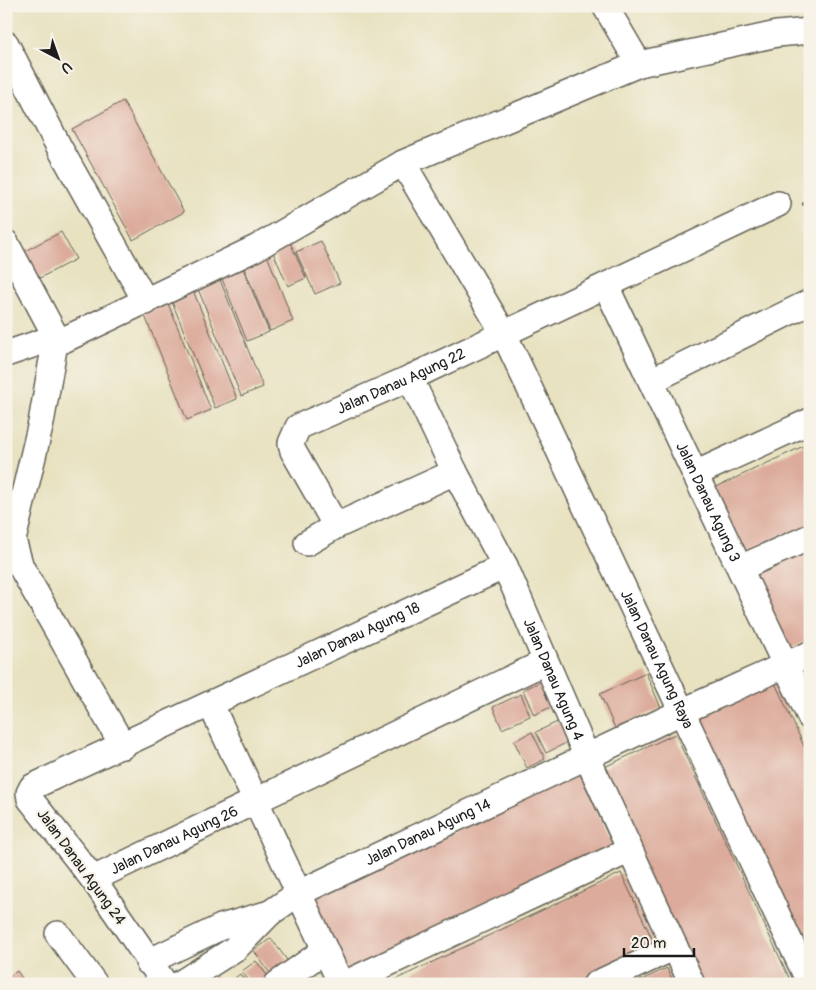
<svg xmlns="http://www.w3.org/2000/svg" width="816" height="990" font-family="Pangolin,sans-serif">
  <rect width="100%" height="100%" fill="#f7f3e8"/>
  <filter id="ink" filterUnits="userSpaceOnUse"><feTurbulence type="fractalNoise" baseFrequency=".02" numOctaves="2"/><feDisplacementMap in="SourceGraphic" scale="10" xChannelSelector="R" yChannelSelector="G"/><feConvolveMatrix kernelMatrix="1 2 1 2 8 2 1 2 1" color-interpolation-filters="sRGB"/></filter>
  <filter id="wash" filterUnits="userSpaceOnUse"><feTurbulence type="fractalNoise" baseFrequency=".0096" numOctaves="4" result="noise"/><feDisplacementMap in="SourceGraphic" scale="20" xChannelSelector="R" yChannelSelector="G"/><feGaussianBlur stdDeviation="1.12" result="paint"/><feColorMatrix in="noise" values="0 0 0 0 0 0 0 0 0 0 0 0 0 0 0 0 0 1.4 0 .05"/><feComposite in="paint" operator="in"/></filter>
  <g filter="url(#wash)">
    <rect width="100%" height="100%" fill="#e8e2c1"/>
    <g id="blocks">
      <g fill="#dcab9b">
        <path d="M 123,101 L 184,212 L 133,240 L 72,129 Z"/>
        <path d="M 61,232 L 76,259 L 34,281 L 19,254 Z"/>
        <path d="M 289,240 L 306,278 L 288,286 L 271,248 Z"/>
        <path d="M 321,241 L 340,283 L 315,294 L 296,252 Z"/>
        <path d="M 267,255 L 293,321 L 270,331 L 243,265 Z"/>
        <path d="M 242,266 L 269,332 L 247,341 L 220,274 Z"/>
        <path d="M 218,275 L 263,387 L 241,396 L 196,284 Z"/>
        <path d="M 192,288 L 237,399 L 215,408 L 170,297 Z"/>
        <path d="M 167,301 L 211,410 L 187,420 L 143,311 Z"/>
        <path d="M 810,443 L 810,533 L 749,562 L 714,488 Z"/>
        <path d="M 810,549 L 810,639 L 790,649 L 756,575 Z"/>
        <path d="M 810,664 L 810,704 L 795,671 Z"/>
        <path d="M 646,673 L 661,708 L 615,728 L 600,694 Z"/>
        <path d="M 546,679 L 557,704 L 534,715 L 523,690 Z"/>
        <path d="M 775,683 L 810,759 L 810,960 L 697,719 Z"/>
        <path d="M 521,694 L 530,716 L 502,729 L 493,707 Z"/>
        <path d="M 564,719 L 574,739 L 546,753 L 536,732 Z"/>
        <path d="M 532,732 L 545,759 L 527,768 L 514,741 Z"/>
        <path d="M 675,734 L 695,776 L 792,984 L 698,984 L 598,770 Z"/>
        <path d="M 580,774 L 614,848 L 345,974 L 310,900 Z"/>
        <path d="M 621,873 L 656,947 L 578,984 L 386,984 Z"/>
        <path d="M 271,938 L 292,967 L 275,980 L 254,951 Z"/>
        <path d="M 256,961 L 271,980 L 267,984 L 251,984 L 242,971 Z"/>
        <path d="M 667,968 L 674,984 L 633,984 Z"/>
        <path d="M 17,971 L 26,984 L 6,984 L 6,979 Z"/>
        <path d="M 214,974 L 221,984 L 200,984 Z"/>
        <path d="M 240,974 L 248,984 L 228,984 Z"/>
      </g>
    </g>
  </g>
  <g filter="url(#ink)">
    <use href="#blocks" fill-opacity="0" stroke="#636156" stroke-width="1"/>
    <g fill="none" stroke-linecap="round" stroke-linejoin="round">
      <g stroke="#636156" stroke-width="28">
        <g id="street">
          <path d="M 605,6 L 639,64"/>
          <path d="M 6,44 L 58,145 L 146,302"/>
          <path id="s1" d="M 403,163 L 504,334 L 810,984"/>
          <path d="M 6,243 L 56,337 L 41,423 L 13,540 L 21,567 L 123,746"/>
          <path id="s2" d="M 606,286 L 810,717"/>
          <path d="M 55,344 L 256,248 L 403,163 L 639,64 L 777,34 L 810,31"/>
          <path d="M 6,354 L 56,337"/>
          <path id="s3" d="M 410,378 L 455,472 L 505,566 L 587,757 L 692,984"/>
          <path d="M 651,381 L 810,302"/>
          <path d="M 695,474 L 810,421"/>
          <path id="s4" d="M 336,526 L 293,451 L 291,443 L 298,427 L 410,378 L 778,204"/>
          <path d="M 307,543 L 336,526 L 455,472"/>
          <path d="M 740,568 L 810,537"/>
          <path d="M 211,705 L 341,984"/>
          <path id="s5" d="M 93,879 L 545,662"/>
          <path d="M 58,934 L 95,984"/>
          <path d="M 148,962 L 221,927 L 270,913"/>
          <path id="s6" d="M 165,984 L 93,879 L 30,799 L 29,793 L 32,787 L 505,566"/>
          <path id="s7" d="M 179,984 L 236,948 L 270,913 L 299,893 L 681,712 L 810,654"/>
          <path d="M 277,984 L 325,950"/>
          <path d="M 344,984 L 630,850"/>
          <path d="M 596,984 L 675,947"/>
        </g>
      </g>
      <path stroke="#636156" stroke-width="3" stroke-dasharray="4 4" stroke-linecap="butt" d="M 802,204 L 805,204 L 810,214"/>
      <use href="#street" stroke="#fff" stroke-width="25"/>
    </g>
  </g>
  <g text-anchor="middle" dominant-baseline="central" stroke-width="4.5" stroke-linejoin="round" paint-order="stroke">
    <g font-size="15" fill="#1c1c1c" stroke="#f7f3e8">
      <text stroke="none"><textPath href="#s4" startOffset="225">Jalan Danau Agung 22</textPath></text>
      <text stroke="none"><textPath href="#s2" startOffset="239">Jalan Danau Agung 3</textPath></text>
      <text stroke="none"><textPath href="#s6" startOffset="601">Jalan Danau Agung 18</textPath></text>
      <text stroke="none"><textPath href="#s1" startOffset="558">Jalan Danau Agung Raya</textPath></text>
      <text stroke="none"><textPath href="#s3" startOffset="334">Jalan Danau Agung 4</textPath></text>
      <text stroke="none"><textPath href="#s7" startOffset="294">Jalan Danau Agung 14</textPath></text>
      <text stroke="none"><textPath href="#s5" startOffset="90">Jalan Danau Agung 26</textPath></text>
      <text transform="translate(81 867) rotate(54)">Jalan Danau Agung 24</text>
    </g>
  </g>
  <rect width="816" height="990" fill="none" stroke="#f7f3e8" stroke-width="25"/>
  <g transform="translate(58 58) rotate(139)" stroke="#f7f3e8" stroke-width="4" paint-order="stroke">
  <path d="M0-4L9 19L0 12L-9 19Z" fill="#1c1c1c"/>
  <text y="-8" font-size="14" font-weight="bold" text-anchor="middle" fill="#1c1c1c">U</text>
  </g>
  <path d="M624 948v8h70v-8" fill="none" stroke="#1c1c1c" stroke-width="2.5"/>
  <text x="631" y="948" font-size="15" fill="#1c1c1c" stroke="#f7f3e8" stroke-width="4" paint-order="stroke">20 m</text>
</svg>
